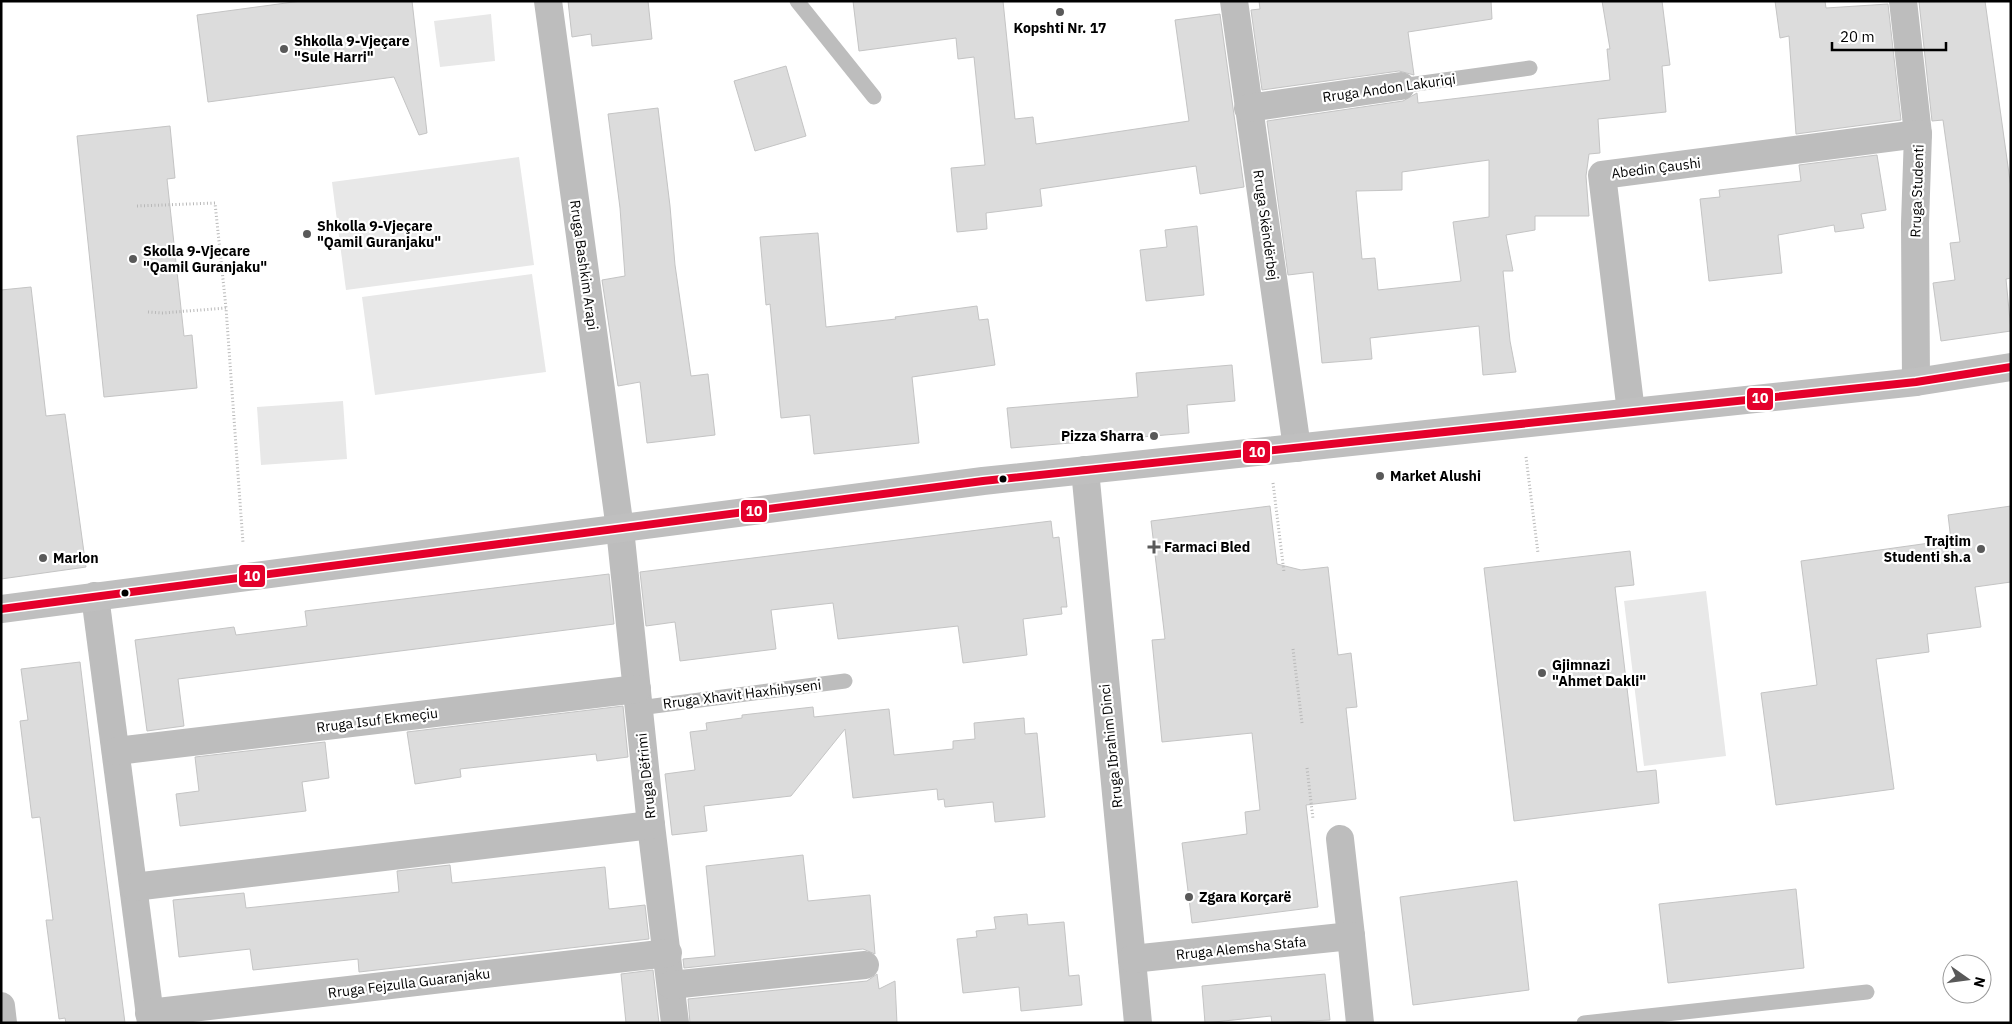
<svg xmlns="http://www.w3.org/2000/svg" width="2012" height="1024" font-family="'IBM Plex Sans',sans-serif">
  <rect width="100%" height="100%" fill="#fff"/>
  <g fill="#e8e8e8">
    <path d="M 491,14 L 495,61 L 440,67 L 434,21 Z"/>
    <path d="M 519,157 L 534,265 L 346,290 L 332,182 Z"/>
    <path d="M 532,274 L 546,372 L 375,395 L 362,297 Z"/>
    <path d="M 343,401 L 347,459 L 261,465 L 257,407 Z"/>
    <path d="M 1706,591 L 1726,756 L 1644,766 L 1624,601 Z"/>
  </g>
  <g fill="#dcdcdc" stroke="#c4c4c4" fill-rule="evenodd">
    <path d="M 301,1 L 412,1 L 427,133 L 419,135 L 394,77 L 208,102 L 197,15 Z"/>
    <path d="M 568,1 L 648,1 L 652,39 L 592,46 L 591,34 L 572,37 Z"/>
    <path d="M 853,1 L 1003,1 L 1015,119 L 1033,117 L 1036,144 L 1189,121 L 1175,20 L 1220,14 L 1244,187 L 1200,194 L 1196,166 L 1040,189 L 1042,206 L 986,213 L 987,229 L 957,232 L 951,168 L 985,165 L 974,57 L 958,59 L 956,38 L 859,51 Z"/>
    <path d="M 1259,1 L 1491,1 L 1492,19 L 1408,32 L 1414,75 L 1399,71 L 1262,90 L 1251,10 L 1260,9 Z"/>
    <path d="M 1602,1 L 1662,1 L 1670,65 L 1662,66 L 1666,112 L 1598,119 L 1600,153 L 1589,154 L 1586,176 L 1589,216 L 1535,216 L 1535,230 L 1506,235 L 1513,271 L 1503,271 L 1510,341 L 1516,372 L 1483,375 L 1479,326 L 1370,338 L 1372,359 L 1322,363 L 1313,272 L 1288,275 L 1267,121 L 1403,101 L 1417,93 L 1418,103 L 1610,80 L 1607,49 L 1610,49 ZM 1489,160 L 1489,217 L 1453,222 L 1461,281 L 1378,290 L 1375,258 L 1362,259 L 1356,191 L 1402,190 L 1402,172 Z"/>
    <path d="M 1775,1 L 1825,1 L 1826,8 L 1888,4 L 1901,120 L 1796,134 L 1789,36 L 1780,38 Z"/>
    <path d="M 1985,1 L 2011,188 L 2011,278 L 2006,279 L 2011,331 L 1941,341 L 1933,283 L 1955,280 L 1950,243 L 1960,242 L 1943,120 L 1932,121 L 1919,2 Z"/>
    <path d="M 786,66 L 806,136 L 755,151 L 734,81 Z"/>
    <path d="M 658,108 L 670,206 L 675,265 L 691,376 L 708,374 L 715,435 L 647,443 L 640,382 L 618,386 L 602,280 L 625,276 L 620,208 L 608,114 Z"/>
    <path d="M 170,126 L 175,178 L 167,179 L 184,336 L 192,335 L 197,388 L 104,397 L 77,136 Z"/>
    <path d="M 1877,155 L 1886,210 L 1861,214 L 1864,228 L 1835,232 L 1834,225 L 1778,235 L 1782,273 L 1709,281 L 1700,199 L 1720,197 L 1719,190 L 1801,181 L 1799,165 Z"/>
    <path d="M 1197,226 L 1204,295 L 1146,301 L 1140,250 L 1167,247 L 1165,230 Z"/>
    <path d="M 818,233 L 826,327 L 896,319 L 895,317 L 977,306 L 979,320 L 988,319 L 995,365 L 912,377 L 919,443 L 814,454 L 810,415 L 781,418 L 770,304 L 766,305 L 760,237 Z"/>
    <path d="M 31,287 L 46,416 L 65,414 L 86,567 L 1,579 L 1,290 Z"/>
    <path d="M 1232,365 L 1235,401 L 1187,405 L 1189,433 L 1011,448 L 1007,408 L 1138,397 L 1136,373 Z"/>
    <path d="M 1270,506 L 1277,564 L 1301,570 L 1328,567 L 1338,655 L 1351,653 L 1357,707 L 1346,708 L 1356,799 L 1306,805 L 1318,907 L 1192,923 L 1182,843 L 1247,834 L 1245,812 L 1260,810 L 1252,733 L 1162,742 L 1152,640 L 1165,639 L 1151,521 Z"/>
    <path d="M 2011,506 L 2011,582 L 1975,587 L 1981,627 L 1927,634 L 1929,652 L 1876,659 L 1894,789 L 1776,805 L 1761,693 L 1817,685 L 1801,561 L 1951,540 L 1948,515 Z"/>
    <path d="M 1051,521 L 1053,538 L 1059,537 L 1067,607 L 1061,607 L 1062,614 L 1023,619 L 1027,655 L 963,663 L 958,626 L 838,639 L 833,603 L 771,610 L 776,649 L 680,661 L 675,622 L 646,626 L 640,572 Z"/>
    <path d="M 1630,551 L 1634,585 L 1615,587 L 1637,772 L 1656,770 L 1659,803 L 1514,821 L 1484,568 Z"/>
    <path d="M 609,574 L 614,624 L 178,679 L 184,726 L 147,731 L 135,640 L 234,627 L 236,635 L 307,626 L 305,611 Z"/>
    <path d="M 80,662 L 104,860 L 125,1023 L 66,1023 L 65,1018 L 59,1019 L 46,920 L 53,920 L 40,817 L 32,818 L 20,721 L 28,720 L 21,669 Z"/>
    <path d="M 623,706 L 628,757 L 597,761 L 596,754 L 460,769 L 461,777 L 415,784 L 407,732 Z"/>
    <path d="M 813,707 L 814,717 L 889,709 L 894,755 L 953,749 L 953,741 L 975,739 L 974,723 L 1024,718 L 1025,734 L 1037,733 L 1045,817 L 995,822 L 993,802 L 945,807 L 944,799 L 938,800 L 937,789 L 853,798 L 845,729 L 791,796 L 704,806 L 707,831 L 672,835 L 665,774 L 695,770 L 690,732 L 707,730 L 706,723 L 742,718 L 742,715 Z"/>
    <path d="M 325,742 L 329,778 L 302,782 L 306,811 L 180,826 L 176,794 L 199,791 L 195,757 Z"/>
    <path d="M 803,855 L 808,901 L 870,895 L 875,954 L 863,949 L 684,968 L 683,959 L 715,956 L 706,866 Z"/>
    <path d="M 450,865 L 452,883 L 605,867 L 609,909 L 645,905 L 649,939 L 359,972 L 358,959 L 253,970 L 250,949 L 179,957 L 173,900 L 244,893 L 246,908 L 399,892 L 397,871 Z"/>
    <path d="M 1517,881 L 1529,990 L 1413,1005 L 1400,897 Z"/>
    <path d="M 1796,889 L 1804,968 L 1668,983 L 1659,904 Z"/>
    <path d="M 1027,914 L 1028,925 L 1064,922 L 1069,976 L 1079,975 L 1082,1005 L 1021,1011 L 1019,987 L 963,993 L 957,939 L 977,937 L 976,931 L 996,929 L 994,917 Z"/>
    <path d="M 653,970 L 659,1023 L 626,1023 L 621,974 Z"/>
    <path d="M 877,974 L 879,989 L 895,981 L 897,1023 L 690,1023 L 688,999 L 867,981 Z"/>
    <path d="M 1325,974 L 1330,1020 L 1272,1023 L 1271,1016 L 1205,1023 L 1202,986 Z"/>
  </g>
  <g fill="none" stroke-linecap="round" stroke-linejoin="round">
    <g stroke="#b8b8b8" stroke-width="3" stroke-dasharray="1 2.5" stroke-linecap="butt">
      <path d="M 271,1 L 271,2"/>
      <path d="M 137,206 L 215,203 L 226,308"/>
      <path d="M 148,312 L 162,313 L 226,308 L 243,543"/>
      <path d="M 1526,457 L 1538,553"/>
      <path d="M 1273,483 L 1284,572"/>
      <path d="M 1293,649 L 1302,723"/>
      <path d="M 1307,768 L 1313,819"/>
    </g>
    <g stroke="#bdbdbd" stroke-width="15">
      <path d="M 797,1 L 874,97"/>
      <path d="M 1401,86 L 1530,68"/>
      <path d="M 639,708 L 845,681"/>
      <path d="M 1584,1023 L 1867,992"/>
    </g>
    <g stroke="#bdbdbd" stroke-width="28">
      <path d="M 548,1 L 620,529 L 651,825 L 675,1023"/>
      <path d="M 1234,1 L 1297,448"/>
      <path d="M 1903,1 L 1918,134 L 1915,223 L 1916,382"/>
      <path d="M 1248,108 L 1401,86"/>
      <path d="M 1631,412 L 1602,175 L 1918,134"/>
      <path d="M 1085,470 L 1138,1023"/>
      <path d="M 95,596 L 151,1023"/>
      <path d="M 117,751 L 637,689"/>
      <path d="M 1340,839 L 1351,936"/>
      <path d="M 134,887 L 651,825"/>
      <path d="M 1132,959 L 1351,936 L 1360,1023"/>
      <path d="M 671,985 L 865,965"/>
      <path d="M 1,1006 L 3,1023"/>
      <path d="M 149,1013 L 668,953"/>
    </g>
    <path stroke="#bfbfbf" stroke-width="28" d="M 1,609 L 983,481 L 1916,382 L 2011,367"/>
    <g stroke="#fff" stroke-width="11">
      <path id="bus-1" d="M 1,609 L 983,481 L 1916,382 L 2011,367"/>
    </g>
    <use href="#bus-1" stroke="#e4002b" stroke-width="8"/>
  </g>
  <g fill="#595959" stroke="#fff" stroke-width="2">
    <circle cx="1060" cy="12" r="5"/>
    <circle cx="284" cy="49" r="5"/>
    <circle cx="307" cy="234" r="5"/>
    <circle cx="133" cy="259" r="5"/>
    <circle cx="1154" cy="436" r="5"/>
    <circle cx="1380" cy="476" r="5"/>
    <path d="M1151.5 539.5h5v5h5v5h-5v5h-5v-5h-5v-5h5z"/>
    <circle cx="1981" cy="549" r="5"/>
    <circle cx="43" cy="558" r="5"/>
    <circle cx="1542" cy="673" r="5"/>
    <circle cx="1189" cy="897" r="5"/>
  </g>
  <g fill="#000" stroke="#fff" stroke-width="2">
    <circle cx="1003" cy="479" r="4.5"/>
    <circle cx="125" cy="593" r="4.5"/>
  </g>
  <g text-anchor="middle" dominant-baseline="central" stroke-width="4.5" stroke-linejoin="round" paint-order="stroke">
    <g font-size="14" font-weight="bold" fill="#000" stroke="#fff" text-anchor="start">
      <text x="1060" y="28" text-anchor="middle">Kopshti Nr. 17</text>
      <text x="294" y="41">Shkolla 9-Vjeçare<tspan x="294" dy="16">"Sule Harri"</tspan></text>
      <text x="317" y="226">Shkolla 9-Vjeçare<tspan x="317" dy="16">"Qamil Guranjaku"</tspan></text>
      <text x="143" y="251">Skolla 9-Vjecare<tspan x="143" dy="16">"Qamil Guranjaku"</tspan></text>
      <text x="1144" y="436" text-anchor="end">Pizza Sharra</text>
      <text x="1390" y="476">Market Alushi</text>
      <text x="1971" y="541" text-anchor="end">Trajtim<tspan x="1971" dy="16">Studenti sh.a</tspan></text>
      <text x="1164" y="547">Farmaci Bled</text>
      <text x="53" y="558">Marlon</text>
      <text x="1552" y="665">Gjimnazi<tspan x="1552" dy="16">"Ahmet Dakli"</tspan></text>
      <text x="1199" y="897">Zgara Korçarë</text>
    </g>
    <g font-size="14" fill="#000" stroke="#fff">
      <text transform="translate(1389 88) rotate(-8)">Rruga Andon Lakuriqi</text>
      <text transform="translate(1656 168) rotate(-7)">Abedin Çaushi</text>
      <text transform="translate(1917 191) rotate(-88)">Rruga Studenti</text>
      <text transform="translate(1266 225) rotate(82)">Rruga Skëndërbej</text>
      <text transform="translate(584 265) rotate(82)">Rruga Bashkim Arapi</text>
      <text transform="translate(742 694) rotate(-7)">Rruga Xhavit Haxhihyseni</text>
      <text transform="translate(377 720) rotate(-7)">Rruga Isuf Ekmeçiu</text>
      <text transform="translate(1111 746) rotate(-96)">Rruga Ibrahim Dinci</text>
      <text transform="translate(646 776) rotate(-96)">Rruga Dëfrimi</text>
      <text transform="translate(1241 948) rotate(-6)">Rruga Alemsha Stafa</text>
      <text transform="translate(409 983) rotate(-7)">Rruga Fejzulla Guaranjaku</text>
    </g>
  </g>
  <g stroke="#fff" stroke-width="2">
    <rect x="1746" y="387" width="28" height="24" rx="5" fill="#e4002b"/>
    <rect x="1242" y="440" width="29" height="24" rx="5" fill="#e4002b"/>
    <rect x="740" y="499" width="28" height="24" rx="5" fill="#e4002b"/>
    <rect x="238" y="564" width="28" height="24" rx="5" fill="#e4002b"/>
  </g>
  <g font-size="14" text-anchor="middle" font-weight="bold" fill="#fff">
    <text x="1760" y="403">10</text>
    <text x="1257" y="457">10</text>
    <text x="754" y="516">10</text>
    <text x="252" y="581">10</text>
  </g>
  <rect width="2012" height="1024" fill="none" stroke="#000000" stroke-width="5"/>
  <g transform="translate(1967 979) rotate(104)"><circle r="24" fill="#ffffff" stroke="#999999"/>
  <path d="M0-4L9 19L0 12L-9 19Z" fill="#595959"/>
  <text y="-8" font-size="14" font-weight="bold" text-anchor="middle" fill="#000000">N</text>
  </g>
  <path d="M1832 42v8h114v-8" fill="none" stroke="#000000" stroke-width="2.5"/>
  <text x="1840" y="42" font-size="15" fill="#000000" stroke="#ffffff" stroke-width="4" paint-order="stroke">20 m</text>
</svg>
